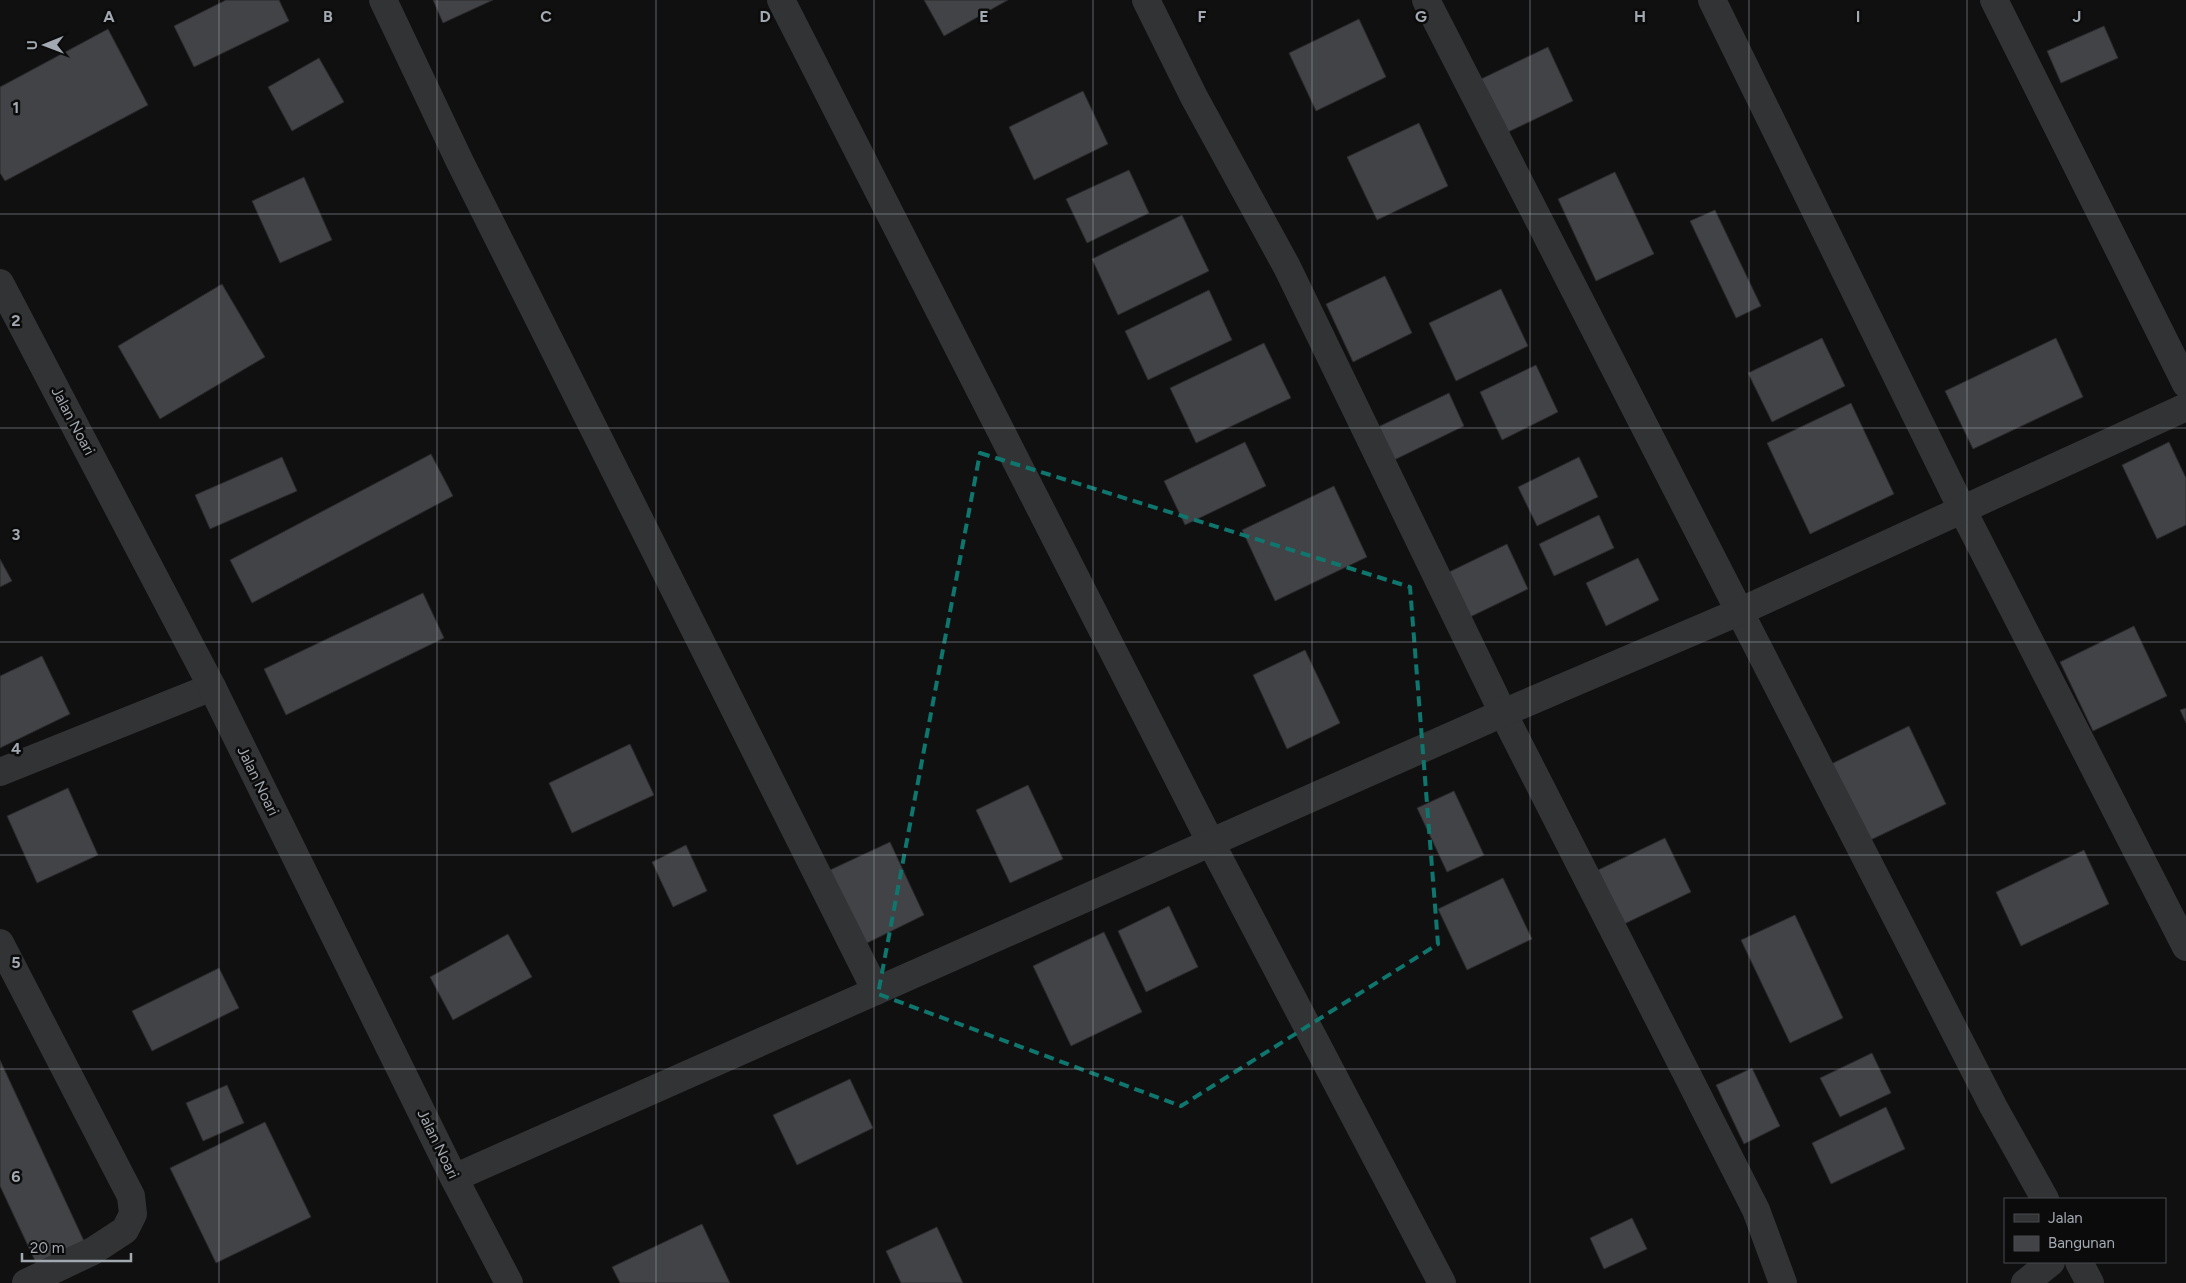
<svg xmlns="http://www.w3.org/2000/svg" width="2186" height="1283" font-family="Figtree,sans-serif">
  <rect width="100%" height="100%" fill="#101011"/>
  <g fill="#424346" stroke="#2a2a2d">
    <path d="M 226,0 L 279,0 L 289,21 L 194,67 L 174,26 Z"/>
    <path d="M 433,0 L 493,0 L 443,23 Z"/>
    <path d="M 924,0 L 1008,0 L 944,36 Z"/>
    <path d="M 1359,19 L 1386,77 L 1316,111 L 1289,53 Z"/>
    <path d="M 2104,26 L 2118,58 L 2061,83 L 2047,51 Z"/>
    <path d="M 108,29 L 148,105 L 5,181 L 0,173 L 0,87 Z"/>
    <path d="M 1548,47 L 1573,101 L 1506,133 L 1481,79 Z"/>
    <path d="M 319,58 L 344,102 L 292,131 L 268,87 Z"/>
    <path d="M 1083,91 L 1108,144 L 1034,180 L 1009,127 Z"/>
    <path d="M 1419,123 L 1448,186 L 1377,220 L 1347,157 Z"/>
    <path d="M 1129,170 L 1149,213 L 1087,243 L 1066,199 Z"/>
    <path d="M 1615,172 L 1654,254 L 1596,281 L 1558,199 Z"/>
    <path d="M 304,177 L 332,240 L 280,263 L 252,201 Z"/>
    <path d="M 1715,210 L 1761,306 L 1736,318 L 1690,221 Z"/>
    <path d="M 1182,215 L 1209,271 L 1118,315 L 1092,259 Z"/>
    <path d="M 1385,276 L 1412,333 L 1353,362 L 1326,304 Z"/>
    <path d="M 222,284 L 265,357 L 160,419 L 118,346 Z"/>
    <path d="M 1501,289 L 1528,346 L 1456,381 L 1429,323 Z"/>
    <path d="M 1209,290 L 1232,340 L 1148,380 L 1125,331 Z"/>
    <path d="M 1822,338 L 1845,386 L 1772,422 L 1748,373 Z"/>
    <path d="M 2056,338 L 2083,397 L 1973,449 L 1945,391 Z"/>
    <path d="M 1264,343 L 1291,398 L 1196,443 L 1170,388 Z"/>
    <path d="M 1536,365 L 1558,412 L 1502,440 L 1480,392 Z"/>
    <path d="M 1449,393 L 1464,426 L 1394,460 L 1378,427 Z"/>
    <path d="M 1851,403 L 1894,494 L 1810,534 L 1767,443 Z"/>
    <path d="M 1245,442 L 1266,486 L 1185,525 L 1164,481 Z"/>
    <path d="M 2169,442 L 2186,478 L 2186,525 L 2157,539 L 2122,465 Z"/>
    <path d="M 431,454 L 453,496 L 252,603 L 230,560 Z"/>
    <path d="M 282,457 L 297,491 L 210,529 L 195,495 Z"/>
    <path d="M 1579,457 L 1598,497 L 1537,526 L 1518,487 Z"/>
    <path d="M 1334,486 L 1367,557 L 1275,601 L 1242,530 Z"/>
    <path d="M 1599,515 L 1614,548 L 1554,576 L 1539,544 Z"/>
    <path d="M 1507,544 L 1528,589 L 1470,617 L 1449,572 Z"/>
    <path d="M 1638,558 L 1659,600 L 1606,626 L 1586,583 Z"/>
    <path d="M 0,559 L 12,581 L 0,587 Z"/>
    <path d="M 423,593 L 444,638 L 286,715 L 264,669 Z"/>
    <path d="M 2134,626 L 2167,696 L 2093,731 L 2060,662 Z"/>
    <path d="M 1305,650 L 1340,723 L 1287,749 L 1253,675 Z"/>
    <path d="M 42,656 L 70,714 L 0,748 L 0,676 Z"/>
    <path d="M 2186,708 L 2186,723 L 2180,710 Z"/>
    <path d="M 1909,726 L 1946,804 L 1862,844 L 1825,767 Z"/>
    <path d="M 630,744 L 654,795 L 572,833 L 549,783 Z"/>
    <path d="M 1028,785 L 1063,859 L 1010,883 L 976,810 Z"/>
    <path d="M 68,788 L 98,855 L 37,883 L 7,816 Z"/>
    <path d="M 1454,791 L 1484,855 L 1447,872 L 1417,808 Z"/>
    <path d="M 1665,838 L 1691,892 L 1624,924 L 1598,870 Z"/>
    <path d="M 890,842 L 924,915 L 865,944 L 830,870 Z"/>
    <path d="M 686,845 L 707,891 L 673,907 L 652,862 Z"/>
    <path d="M 2084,850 L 2109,904 L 2021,946 L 1996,892 Z"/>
    <path d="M 1503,878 L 1532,939 L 1467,970 L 1438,909 Z"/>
    <path d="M 1169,906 L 1198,967 L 1146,992 L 1118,931 Z"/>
    <path d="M 1795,915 L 1843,1018 L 1790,1043 L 1741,940 Z"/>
    <path d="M 1104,932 L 1142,1012 L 1071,1046 L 1033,966 Z"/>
    <path d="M 508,934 L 532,977 L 453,1020 L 430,977 Z"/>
    <path d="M 219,968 L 239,1008 L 152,1051 L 132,1011 Z"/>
    <path d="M 1872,1053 L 1891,1093 L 1840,1117 L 1820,1078 Z"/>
    <path d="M 0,1060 L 84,1241 L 36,1263 L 0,1186 Z"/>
    <path d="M 1752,1068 L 1780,1126 L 1744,1144 L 1716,1085 Z"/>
    <path d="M 850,1079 L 873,1128 L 797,1165 L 773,1115 Z"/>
    <path d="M 227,1085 L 244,1123 L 203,1141 L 186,1103 Z"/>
    <path d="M 1886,1107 L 1905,1149 L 1831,1184 L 1812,1143 Z"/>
    <path d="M 265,1122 L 311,1217 L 216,1263 L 170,1168 Z"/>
    <path d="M 1632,1218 L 1647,1249 L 1604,1269 L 1590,1238 Z"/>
    <path d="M 702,1224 L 730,1283 L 620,1283 L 612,1267 Z"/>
    <path d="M 937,1227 L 963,1283 L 901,1283 L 886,1251 Z"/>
  </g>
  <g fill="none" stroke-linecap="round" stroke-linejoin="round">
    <g stroke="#313335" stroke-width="28">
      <path d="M 383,0 L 460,162 L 876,991"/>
      <path d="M 781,0 L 1211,843 L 1442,1283"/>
      <path d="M 1146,0 L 1194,97 L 1287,267 L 1503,713 L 1756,1210 L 1783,1283"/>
      <path d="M 1426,0 L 1993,1106 L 2045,1199"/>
      <path d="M 1712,0 L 1962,509 L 2186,947"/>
      <path d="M 1994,0 L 2186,384"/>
      <path d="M 0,772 L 212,687"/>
      <path d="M 0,943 L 131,1196 L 133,1214 L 125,1230 L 93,1251 L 26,1283"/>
      <path d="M 454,1178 L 1503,713 L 1741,611 L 2186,407"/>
      <path d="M 2079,1262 L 2090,1283"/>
      <path d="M 2025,1283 L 2051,1262"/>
    </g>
    <path stroke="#313335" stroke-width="28" d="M 0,283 L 212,687 L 454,1178 L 509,1283"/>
  </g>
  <path fill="none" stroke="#0f766e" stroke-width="4" stroke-dasharray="10 6" stroke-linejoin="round" d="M 980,453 L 1410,587 L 1438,944 L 1181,1106 L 878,994 Z"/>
  <path fill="none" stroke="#a3a9b0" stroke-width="1" stroke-opacity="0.55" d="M 219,0 L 219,1283M 437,0 L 437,1283M 656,0 L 656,1283M 874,0 L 874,1283M 1093,0 L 1093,1283M 1312,0 L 1312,1283M 1530,0 L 1530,1283M 1749,0 L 1749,1283M 1967,0 L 1967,1283M 0,214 L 2186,214M 0,428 L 2186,428M 0,642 L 2186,642M 0,855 L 2186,855M 0,1069 L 2186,1069"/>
  <g text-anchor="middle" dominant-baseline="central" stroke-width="5" stroke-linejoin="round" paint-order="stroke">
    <g font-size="15" fill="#a3a9b0" stroke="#0b0b0c">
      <text transform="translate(73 421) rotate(62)">Jalan Noari</text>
      <text transform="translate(258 781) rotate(64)">Jalan Noari</text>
      <text transform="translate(438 1144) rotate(64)">Jalan Noari</text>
    </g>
  </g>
  <g font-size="16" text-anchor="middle" font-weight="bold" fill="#a3a9b0" stroke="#0b0b0c" stroke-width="5" stroke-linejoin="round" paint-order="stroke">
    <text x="109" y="22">A</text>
    <text x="328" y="22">B</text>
    <text x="546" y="22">C</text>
    <text x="765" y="22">D</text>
    <text x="984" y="22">E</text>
    <text x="1202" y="22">F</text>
    <text x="1421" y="22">G</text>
    <text x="1640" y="22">H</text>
    <text x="1858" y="22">I</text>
    <text x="2077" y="22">J</text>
    <text x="16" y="113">1</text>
    <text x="16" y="326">2</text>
    <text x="16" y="540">3</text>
    <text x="16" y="754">4</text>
    <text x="16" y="968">5</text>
    <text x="16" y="1182">6</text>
  </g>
  <rect x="2004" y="1198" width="162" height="65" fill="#0b0b0c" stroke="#484a4e"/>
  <rect x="2014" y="1214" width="25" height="8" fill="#313335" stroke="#484a4e"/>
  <text x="2048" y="1223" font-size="15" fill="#a3a9b0">Jalan</text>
  <rect x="2014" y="1236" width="25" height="15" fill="#424346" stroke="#484a4e"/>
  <text x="2048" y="1248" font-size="15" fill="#a3a9b0">Bangunan</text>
  <g transform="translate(45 45) rotate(269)" stroke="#0b0b0c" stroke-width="4" paint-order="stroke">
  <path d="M0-4L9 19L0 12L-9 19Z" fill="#a3a9b0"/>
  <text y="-8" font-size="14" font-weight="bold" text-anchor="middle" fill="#a3a9b0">U</text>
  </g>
  <path d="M22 1253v8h109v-8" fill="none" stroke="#a3a9b0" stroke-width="2.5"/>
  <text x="30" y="1253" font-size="15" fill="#a3a9b0" stroke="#0b0b0c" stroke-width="4" paint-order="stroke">20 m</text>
</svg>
